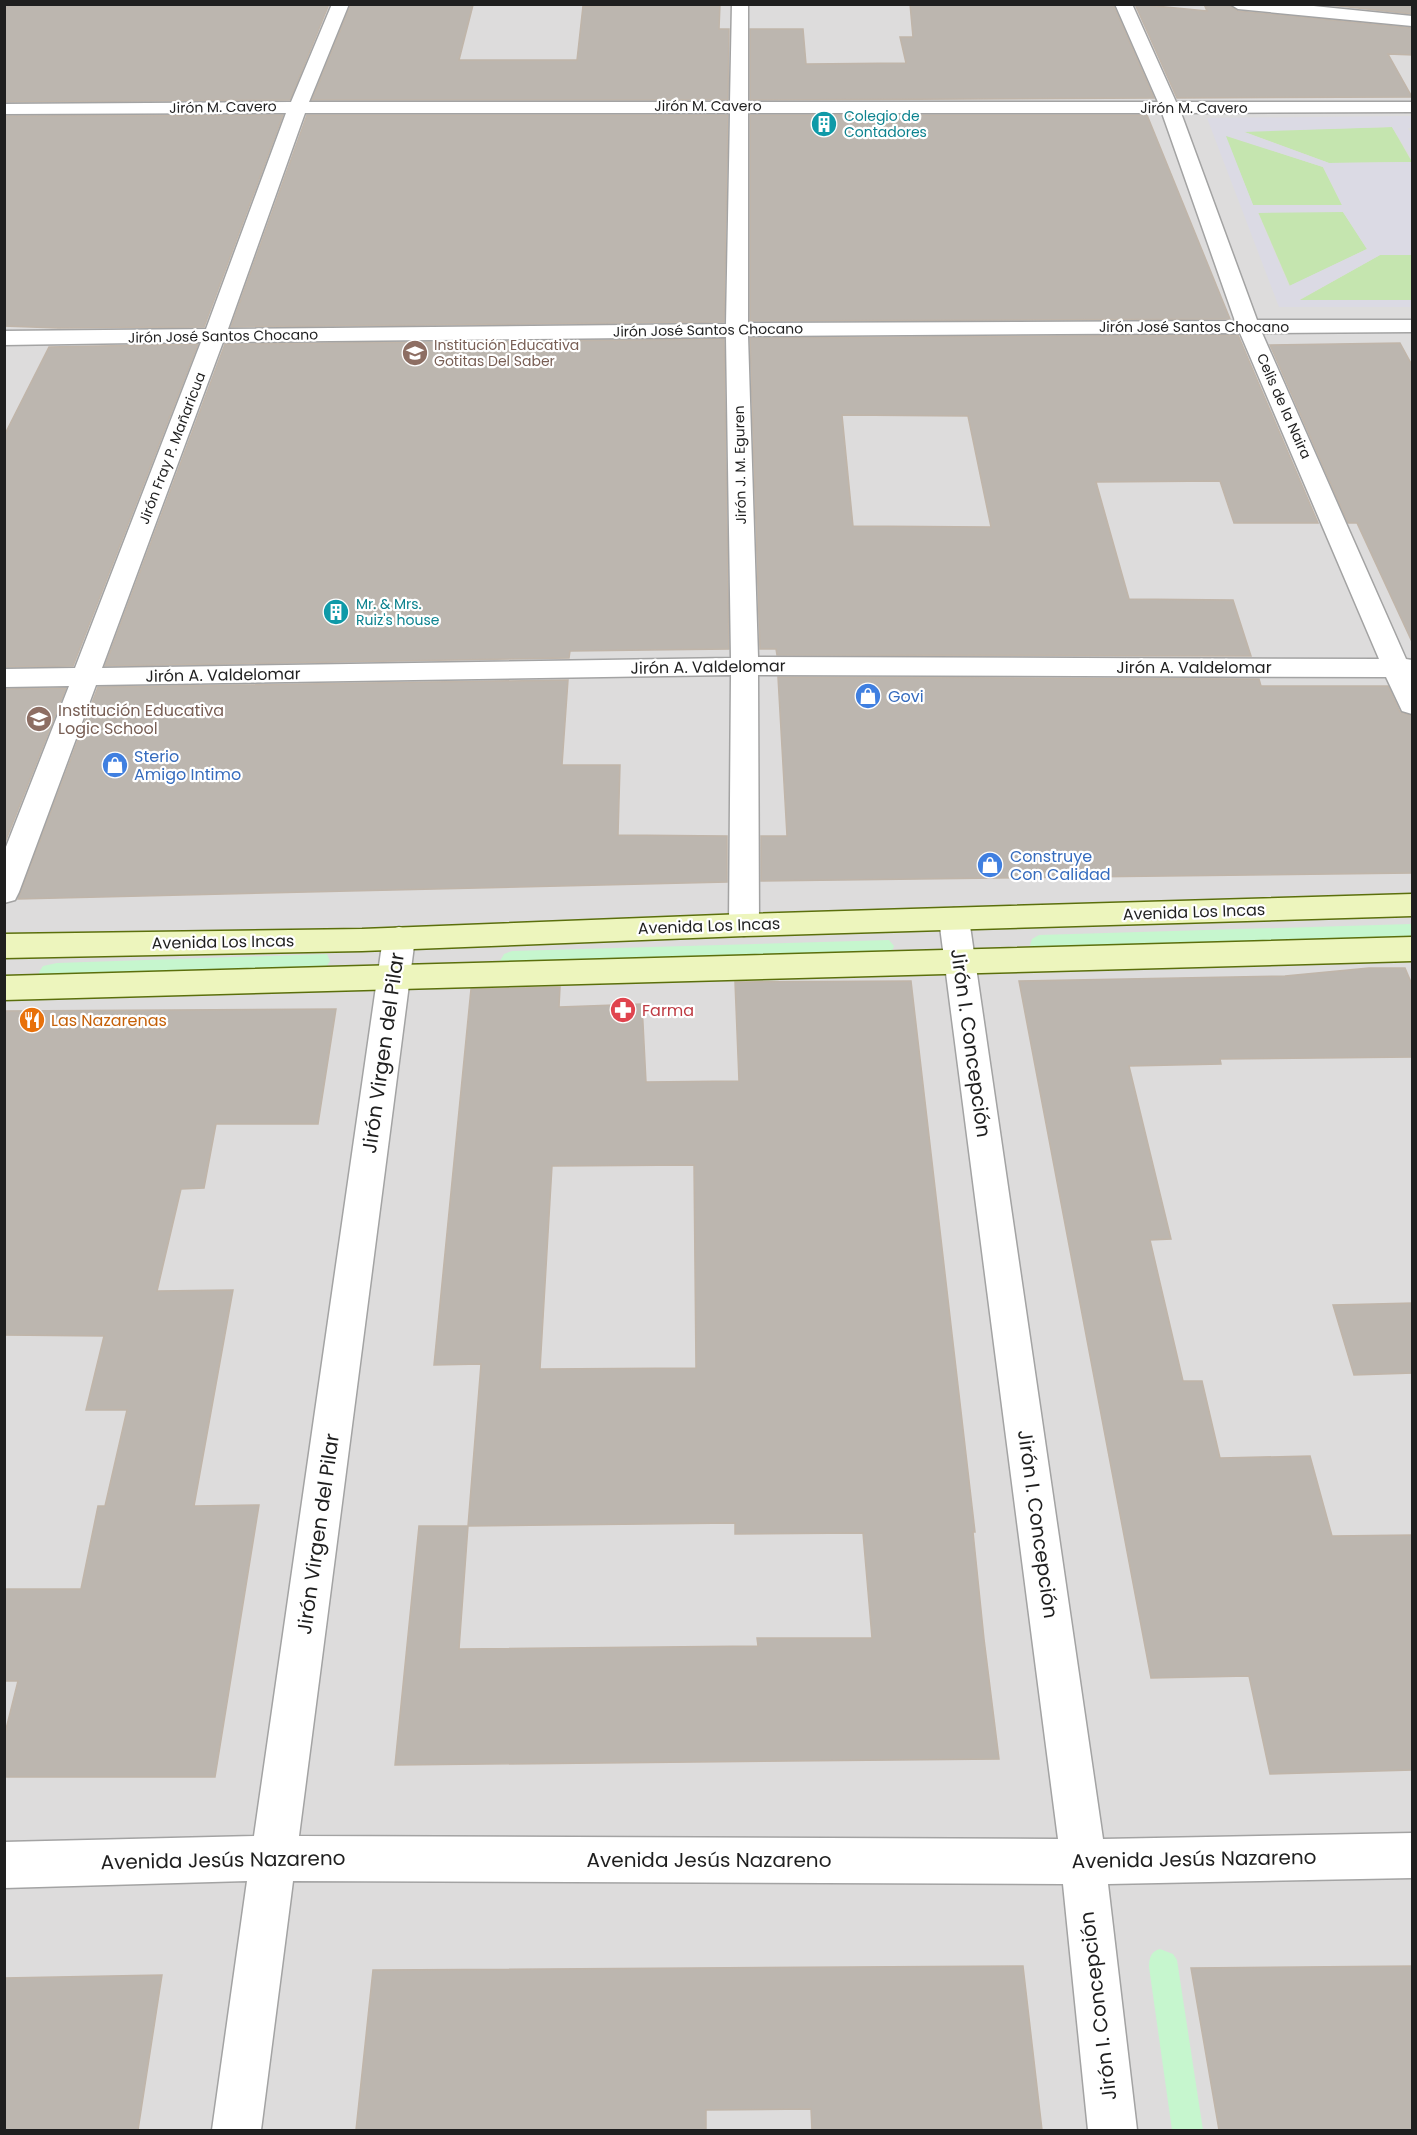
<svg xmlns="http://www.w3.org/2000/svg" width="1417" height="2135" font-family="Poppins,sans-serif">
  <rect width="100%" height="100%" fill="#efede6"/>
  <rect fill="#dddcdc" x="5" y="5" width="1407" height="2125"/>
  <g fill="#c5e5af">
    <path d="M 1392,127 L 1412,162 L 1329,163 L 1242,131 Z"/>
    <path d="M 1225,135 L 1323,167 L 1342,205 L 1253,205 Z"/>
    <path d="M 1258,212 L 1343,212 L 1367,249 L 1290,286 Z"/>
    <path d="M 1380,255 L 1412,255 L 1412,300 L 1298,301 Z"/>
  </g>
  <g fill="#c6f6ce">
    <path d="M 1411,924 L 1412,940 L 1410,940 L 1032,948 L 1030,945 L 1032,939 L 1039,935 Z"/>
    <path d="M 889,940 L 894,946 L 892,952 L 501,964 L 500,961 L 504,954 L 512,951 Z"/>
    <path d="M 327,954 L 330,961 L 326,967 L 39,976 L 39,972 L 43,966 L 57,963 Z"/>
    <path d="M 1160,1949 L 1173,1954 L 1177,1960 L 1203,2130 L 1172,2130 L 1149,1967 C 1149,1958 1151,1951 1160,1949 Z"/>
  </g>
  <path fill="#dbdae4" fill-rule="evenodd" d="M 1412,116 L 1412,128 L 1408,128 L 1412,135 L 1412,159 L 1392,127 L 1244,132 L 1329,163 L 1412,162 L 1412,255 L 1380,255 L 1299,300 L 1412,300 L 1412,307 L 1279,307 L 1207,118 ZM 1226,136 L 1323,167 L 1342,205 L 1253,205 ZM 1343,212 L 1367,249 L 1289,286 L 1258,213 Z"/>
  <g fill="#bcb6af" stroke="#c0b5a9" stroke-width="1.5" fill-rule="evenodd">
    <path d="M 4,4 L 329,4 L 290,100 L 4,102 Z"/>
    <path d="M 351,4 L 473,5 L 459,60 L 577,60 L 583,6 L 720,4 L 719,29 L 729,29 L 728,100 L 312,100 Z"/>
    <path d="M 910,4 L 1113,4 L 1154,98 L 750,100 L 750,29 L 803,29 L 806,64 L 906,63 L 900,37 L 913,37 Z"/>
    <path d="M 1135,4 L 1207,11 L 1204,4 L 1228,4 L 1238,11 L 1413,28 L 1413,55 L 1388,54 L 1412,97 L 1177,98 Z"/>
    <path d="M 1321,4 L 1413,4 L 1413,14 L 1412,14 Z"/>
    <path d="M 283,115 L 204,327 L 58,328 L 4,326 L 4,116 Z"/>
    <path d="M 307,115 L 728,115 L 724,322 L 231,327 Z"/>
    <path d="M 750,115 L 1147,115 L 1230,319 L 750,321 Z"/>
    <path d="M 1238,335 L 1318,523 L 1234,523 L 1220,481 L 1096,482 L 1129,599 L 1233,600 L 1251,656 L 777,655 L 776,649 L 760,649 L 750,338 ZM 842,415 L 968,416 L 991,527 L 853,526 Z"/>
    <path d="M 724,339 L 729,649 L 570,651 L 569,658 L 105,666 L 225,344 Z"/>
    <path d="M 1400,343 L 1413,367 L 1413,644 L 1357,523 L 1348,523 L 1270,345 Z"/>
    <path d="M 198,344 L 73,666 L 4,667 L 4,436 L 49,347 Z"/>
    <path d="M 778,677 L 1259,679 L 1261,686 L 1388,686 L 1400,712 L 1413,716 L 1413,873 L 761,881 L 761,836 L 787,836 Z"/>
    <path d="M 568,680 L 562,765 L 620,765 L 618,835 L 727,836 L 727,882 L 18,899 L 98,687 Z"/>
    <path d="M 66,688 L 4,845 L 4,689 Z"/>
    <path d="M 1369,968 L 1405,968 L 1413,987 L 1413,1057 L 1220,1059 L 1221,1064 L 1129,1066 L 1171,1239 L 1150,1240 L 1183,1381 L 1202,1381 L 1220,1458 L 1310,1456 L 1332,1536 L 1413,1535 L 1413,1770 L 1270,1774 L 1249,1676 L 1151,1678 L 1019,981 L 1285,976 Z"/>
    <path d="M 911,981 L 975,1532 L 973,1532 L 984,1639 L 999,1759 L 395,1765 L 419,1526 L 468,1526 L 481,1364 L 434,1365 L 471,989 L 560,987 L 559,1007 L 642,1004 L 646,1082 L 739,1081 L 735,982 ZM 694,1165 L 696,1368 L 540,1369 L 552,1166 ZM 735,1523 L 735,1534 L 863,1533 L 872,1638 L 757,1638 L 758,1646 L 459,1649 L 468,1526 Z"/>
    <path d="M 336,1009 L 318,1124 L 216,1124 L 204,1188 L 181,1189 L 157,1291 L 233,1290 L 194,1506 L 259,1505 L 215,1777 L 4,1777 L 4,1737 L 18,1681 L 4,1681 L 4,1589 L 81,1589 L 98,1506 L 105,1506 L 127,1410 L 86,1410 L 104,1336 L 4,1335 L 4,1011 Z"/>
    <path d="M 1413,1303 L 1413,1373 L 1354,1375 L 1333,1305 Z"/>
    <path d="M 1023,1966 L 1042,2130 L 812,2130 L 811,2109 L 706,2110 L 706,2130 L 356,2130 L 373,1970 Z"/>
    <path d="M 1413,1966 L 1413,2130 L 1219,2130 L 1191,1968 Z"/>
    <path d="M 162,1975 L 138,2130 L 4,2130 L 4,1978 Z"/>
  </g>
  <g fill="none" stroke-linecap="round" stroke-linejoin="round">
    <g stroke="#a3a3a3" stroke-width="3">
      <g id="street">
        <path d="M 332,4 L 349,4 L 309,102 L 730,102 L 732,4 L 748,4 L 748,102 L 1158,102 L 1115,4 L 1132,4 L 1176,102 L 1412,102 L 1412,112 L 1181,113 L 1257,320 L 1412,320 L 1412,332 L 1262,333 L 1406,659 L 1412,660 L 1412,714 L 1402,711 L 1386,677 L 758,675 L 759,925 L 755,933 L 744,936 L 733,933 L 729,925 L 731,675 L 96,685 L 19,892 L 15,900 L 4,903 L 4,852 L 69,686 L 4,687 L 4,669 L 75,668 L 201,342 L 4,345 L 4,331 L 206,329 L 286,113 L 4,114 L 4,104 L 291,102 ZM 305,113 L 730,113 L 726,324 L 228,329 ZM 748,113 L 1162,113 L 1235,321 L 748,323 ZM 1240,333 L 1379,659 L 758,657 L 748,336 ZM 726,337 L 731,658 L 102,668 L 223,342 Z"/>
        <path d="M 1230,4 L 1294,4 L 1412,16 L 1412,26 L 1238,9 Z"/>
        <path d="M 954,908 L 965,911 L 969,919 L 1103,1839 L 1412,1833 L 1412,1878 L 1108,1884 L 1137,2130 L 1088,2130 L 1063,1884 L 293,1881 L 261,2130 L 212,2130 L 247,1881 L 4,1888 L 4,1842 L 254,1836 L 383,938 L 388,930 L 399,927 L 410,930 L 415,938 L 299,1836 L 1058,1839 L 939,919 L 943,911 Z"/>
      </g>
    </g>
    <g stroke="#5b6f0c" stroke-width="3">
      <g id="secondary">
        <path d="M 1412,894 L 1412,916 L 744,936 L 362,951 L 4,958 L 4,934 L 362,929 L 744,914 Z"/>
        <path d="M 1412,937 L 1412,961 L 4,1000 L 4,976 Z"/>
      </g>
    </g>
    <use href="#street" fill="#fff" fill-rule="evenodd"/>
    <use href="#secondary" fill="#edf5bd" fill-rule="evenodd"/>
  </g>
  <defs>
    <g id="building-disc" transform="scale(1.35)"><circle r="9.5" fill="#0f9aa8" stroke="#fff"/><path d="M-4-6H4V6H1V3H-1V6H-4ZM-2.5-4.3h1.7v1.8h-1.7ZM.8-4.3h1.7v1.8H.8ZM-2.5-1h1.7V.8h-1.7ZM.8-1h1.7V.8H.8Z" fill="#fff"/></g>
    <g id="school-disc" transform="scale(1.35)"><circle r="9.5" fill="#8d6e63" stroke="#fff"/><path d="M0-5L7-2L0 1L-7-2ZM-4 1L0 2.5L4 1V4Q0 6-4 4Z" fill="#fff"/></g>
    <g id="shop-disc" transform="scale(1.35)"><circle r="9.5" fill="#3f7fe0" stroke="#fff"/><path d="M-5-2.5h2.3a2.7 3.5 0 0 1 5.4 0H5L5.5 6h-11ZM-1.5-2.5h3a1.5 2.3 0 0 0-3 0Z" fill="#fff"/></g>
    <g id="pharmacy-disc" transform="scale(1.35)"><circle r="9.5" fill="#e0444e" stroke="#fff"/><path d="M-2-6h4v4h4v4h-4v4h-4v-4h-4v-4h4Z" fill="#fff"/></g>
    <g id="restaurant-disc" transform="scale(1.35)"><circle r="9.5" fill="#e8710a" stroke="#fff"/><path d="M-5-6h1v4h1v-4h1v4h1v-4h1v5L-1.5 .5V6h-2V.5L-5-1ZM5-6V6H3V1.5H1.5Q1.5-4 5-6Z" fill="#fff"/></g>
  </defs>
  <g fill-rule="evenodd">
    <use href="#building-disc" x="824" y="124"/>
    <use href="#school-disc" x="415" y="353"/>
    <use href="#building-disc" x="336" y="612"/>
    <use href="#shop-disc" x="868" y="696"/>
    <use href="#school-disc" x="39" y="719"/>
    <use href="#shop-disc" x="115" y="765"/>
    <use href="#shop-disc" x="990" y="865"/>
    <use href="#pharmacy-disc" x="623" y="1010"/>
    <use href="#restaurant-disc" x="32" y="1020"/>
  </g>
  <g text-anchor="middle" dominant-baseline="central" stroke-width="4.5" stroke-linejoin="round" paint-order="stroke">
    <g font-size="14" fill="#1f1f1f" stroke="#fff">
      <text x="708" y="106">Jirón M. Cavero</text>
      <text transform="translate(223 107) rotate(-1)">Jirón M. Cavero</text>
      <text x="1194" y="108">Jirón M. Cavero</text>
      <text x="1194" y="327">Jirón José Santos Chocano</text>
      <text transform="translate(708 330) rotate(-1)">Jirón José Santos Chocano</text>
      <text transform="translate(223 336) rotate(-1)">Jirón José Santos Chocano</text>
      <text transform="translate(1284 406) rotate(66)">Celis de la Naira</text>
      <text transform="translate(172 448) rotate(-69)">Jirón Fray P. Mañaricua</text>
      <text transform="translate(740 465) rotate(-91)">Jirón J. M. Eguren</text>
    </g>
    <g font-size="14" fill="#0d838f" stroke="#fff" text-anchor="start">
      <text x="844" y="116">Colegio de<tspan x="844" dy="16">Contadores</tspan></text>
      <text x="356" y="604">Mr. &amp; Mrs.<tspan x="356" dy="16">Ruiz's house</tspan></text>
    </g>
    <g font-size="14" fill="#785e54" stroke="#fff" text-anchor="start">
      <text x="434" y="345">Institución Educativa<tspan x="434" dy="16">Gotitas Del Saber</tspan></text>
    </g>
    <g font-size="16" fill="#1f1f1f" stroke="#fff">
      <text transform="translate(708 667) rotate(-1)">Jirón A. Valdelomar</text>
      <text x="1194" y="667">Jirón A. Valdelomar</text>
      <text transform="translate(223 675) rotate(-1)">Jirón A. Valdelomar</text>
      <text transform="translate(1194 912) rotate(-2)">Avenida Los Incas</text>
      <text transform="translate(709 926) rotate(-2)">Avenida Los Incas</text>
      <text transform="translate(223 942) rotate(-1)">Avenida Los Incas</text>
    </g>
    <g font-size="16" fill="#366cbe" stroke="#fff" text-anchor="start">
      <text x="888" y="696">Govi</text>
      <text x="134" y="756">Sterio<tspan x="134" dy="18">Amigo Intimo</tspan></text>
      <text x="1010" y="856">Construye<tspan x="1010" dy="18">Con Calidad</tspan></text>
    </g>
    <g font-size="16" fill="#785e54" stroke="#fff" text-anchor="start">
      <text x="58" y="710">Institución Educativa<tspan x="58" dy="18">Logic School</tspan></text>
    </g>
    <g font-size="16" fill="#be3a42" stroke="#fff" text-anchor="start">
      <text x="642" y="1010">Farma</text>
    </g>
    <g font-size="16" fill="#c56008" stroke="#fff" text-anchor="start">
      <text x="51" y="1020">Las Nazarenas</text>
    </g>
    <g font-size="20" fill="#1f1f1f" stroke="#fff">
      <text transform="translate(971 1043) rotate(82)">Jirón I. Concepción</text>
      <text transform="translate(383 1053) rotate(-82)">Jirón Virgen del Pilar</text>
      <text transform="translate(1038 1524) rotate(82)">Jirón I. Concepción</text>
      <text transform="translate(318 1534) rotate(-82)">Jirón Virgen del Pilar</text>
      <text transform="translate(1194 1859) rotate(-1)">Avenida Jesús Nazareno</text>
      <text transform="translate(223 1860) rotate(-1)">Avenida Jesús Nazareno</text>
      <text x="709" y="1860">Avenida Jesús Nazareno</text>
      <text transform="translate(1098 2006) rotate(-97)">Jirón I. Concepción</text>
    </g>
  </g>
  <rect width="1417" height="2135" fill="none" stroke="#1f1f1f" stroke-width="12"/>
</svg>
